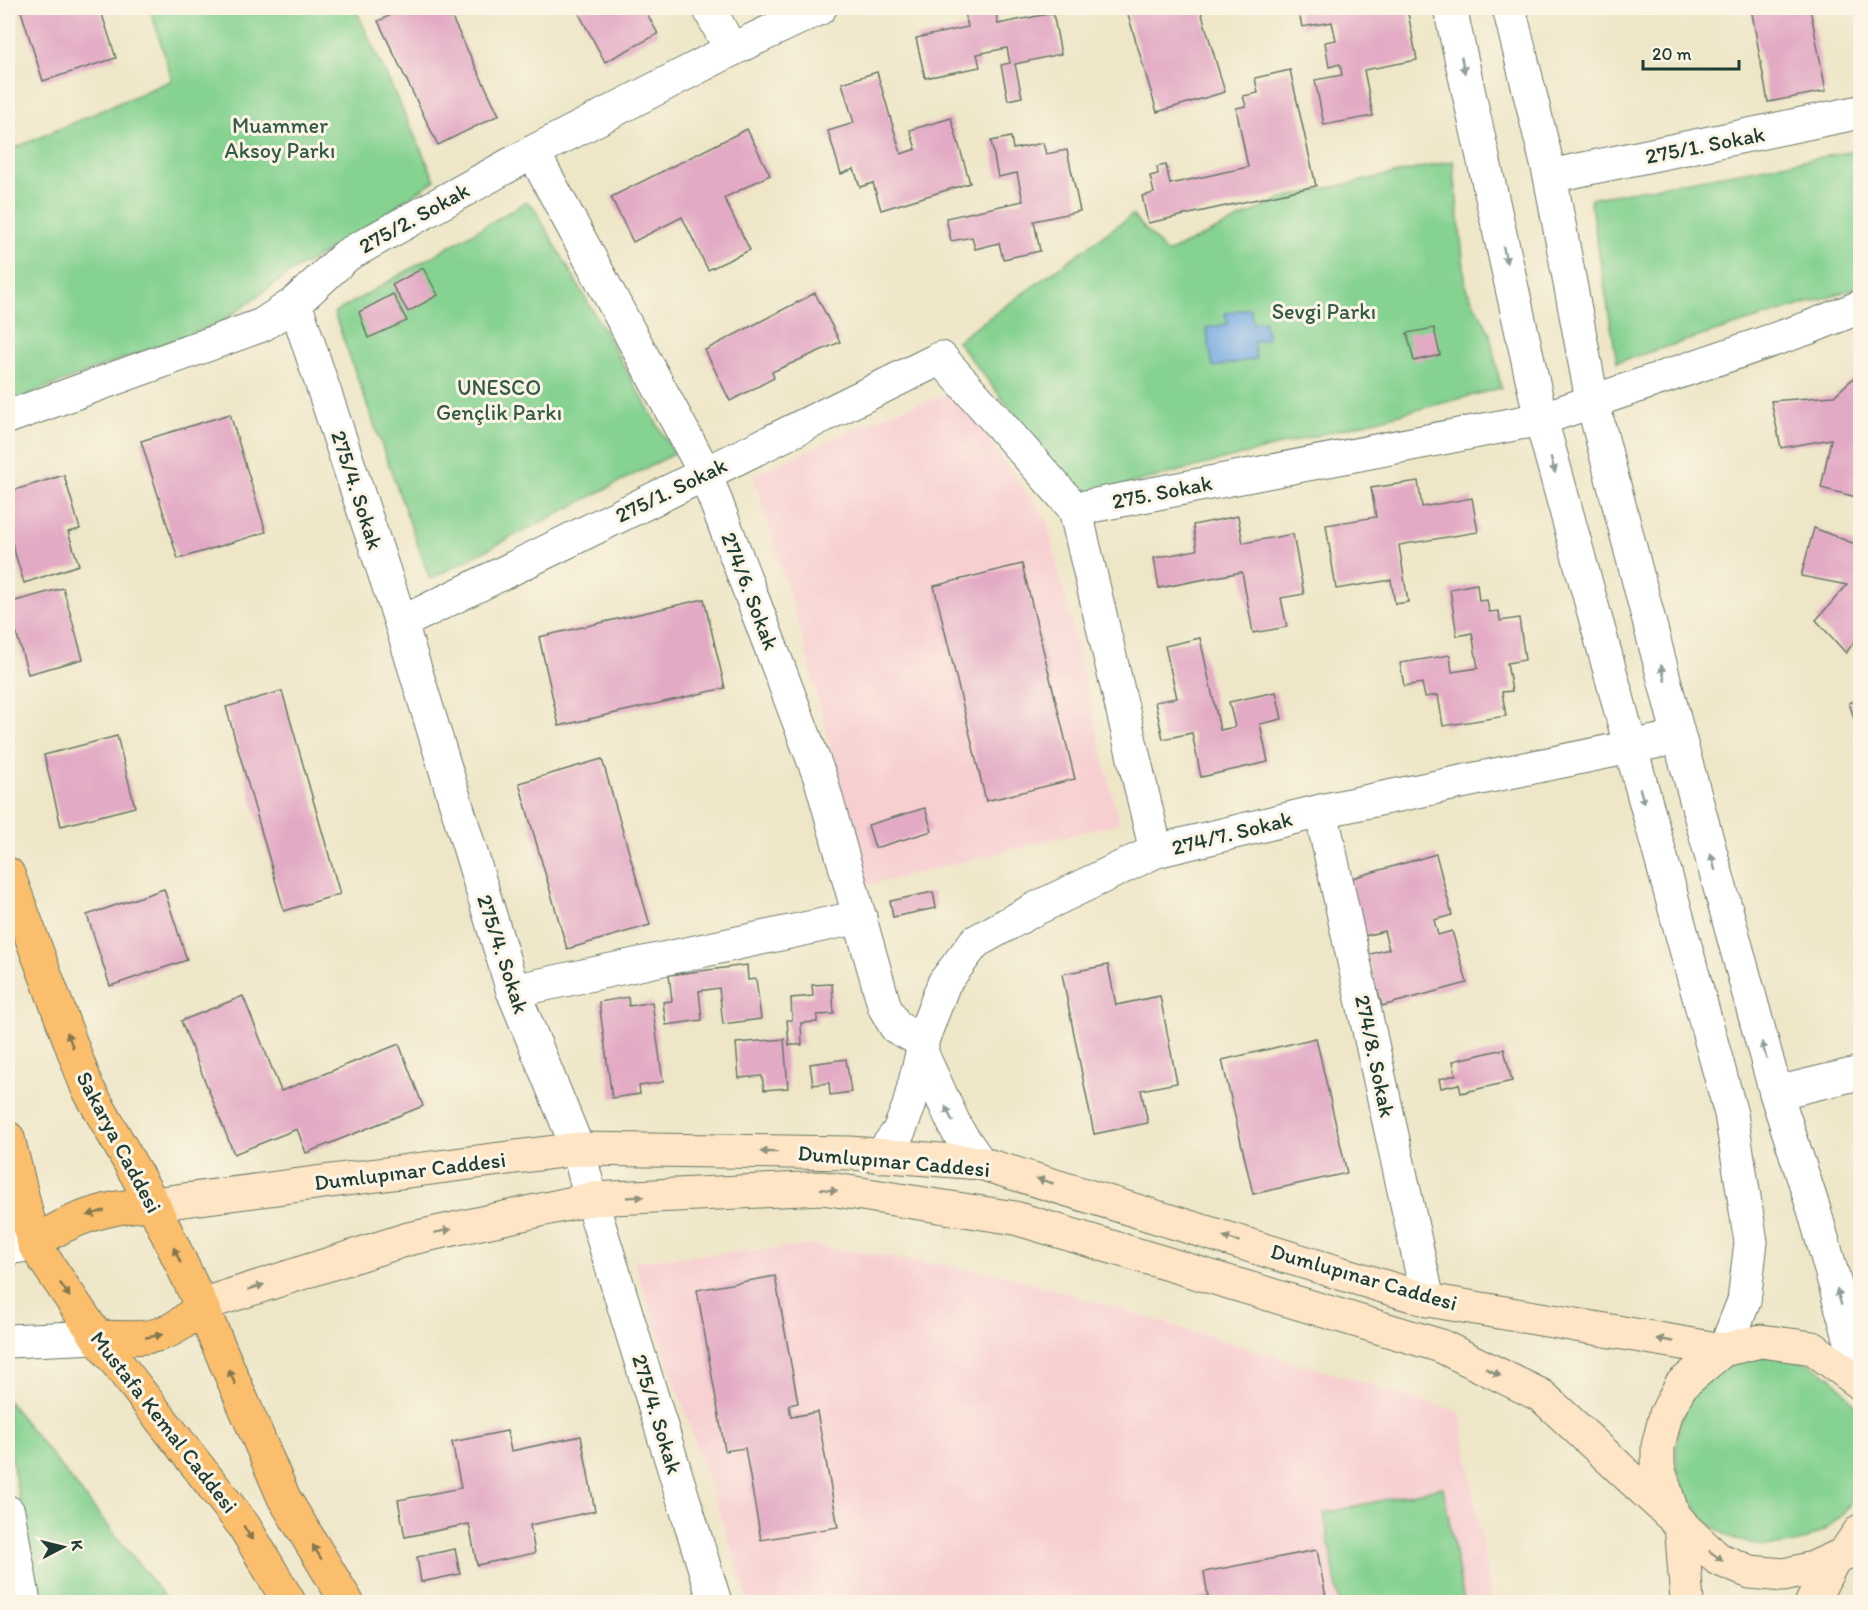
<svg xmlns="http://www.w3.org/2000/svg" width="1868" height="1610" font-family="Itim,sans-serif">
  <rect width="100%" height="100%" fill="#fcf5e5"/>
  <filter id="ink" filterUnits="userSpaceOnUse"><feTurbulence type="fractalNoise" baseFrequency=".0167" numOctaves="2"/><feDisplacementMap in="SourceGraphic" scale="12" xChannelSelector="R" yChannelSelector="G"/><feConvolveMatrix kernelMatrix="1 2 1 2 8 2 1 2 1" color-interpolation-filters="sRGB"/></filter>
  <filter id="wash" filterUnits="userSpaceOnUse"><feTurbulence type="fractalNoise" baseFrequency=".008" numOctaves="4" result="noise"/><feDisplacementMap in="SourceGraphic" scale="24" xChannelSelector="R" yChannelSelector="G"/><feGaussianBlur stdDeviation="1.35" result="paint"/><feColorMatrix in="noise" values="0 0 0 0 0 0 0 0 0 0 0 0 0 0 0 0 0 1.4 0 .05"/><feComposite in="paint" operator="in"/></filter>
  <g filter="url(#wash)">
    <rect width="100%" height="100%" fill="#eee6c7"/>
    <g fill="#f7cfd1">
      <path d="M 955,392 L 1047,521 L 1119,823 L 865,886 L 801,633 L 753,475 L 888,414 Z"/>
      <path d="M 814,1245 L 1006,1275 L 1460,1412 L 1492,1602 L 749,1602 L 634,1261 Z"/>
    </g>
    <g fill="#85d291" stroke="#528862" stroke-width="1.5">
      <path d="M 150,8 L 355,8 L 435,180 L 337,246 L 291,272 L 222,322 L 8,402 L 8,151 L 172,80 Z"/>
      <path d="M 1860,150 L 1860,287 L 1617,362 L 1590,199 Z"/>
      <path d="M 1453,161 L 1466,288 L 1489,331 L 1501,388 L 1079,497 L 957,341 L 1132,215 L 1167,253 L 1283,198 Z"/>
      <path d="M 526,202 L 533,206 L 674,454 L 430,579 L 334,313 Z"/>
      <circle cx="1771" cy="1451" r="95"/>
      <path d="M 8,1401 L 169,1602 L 39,1602 L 8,1440 Z"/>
      <path d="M 1443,1487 L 1464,1602 L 1339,1602 L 1324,1513 Z"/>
    </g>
    <path fill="#76aae3" stroke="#4a748c" stroke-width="1.5" d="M 1250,308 L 1253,323 L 1264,321 L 1268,339 L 1253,342 L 1256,359 L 1213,367 L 1206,328 L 1228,324 L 1225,313 Z"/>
    <g id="blocks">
      <g fill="#e3aac5">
        <path d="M 20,8 L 100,8 L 116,58 L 43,81 Z"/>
        <path d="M 406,8 L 447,8 L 499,115 L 438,145 L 378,21 Z"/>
        <path d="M 576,8 L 644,8 L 658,34 L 605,62 Z"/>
        <path d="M 964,8 L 995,8 L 998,24 L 1053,13 L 1061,54 L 1015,64 L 1022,97 L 1008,100 L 1001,65 L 1010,63 L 1007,48 L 977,54 L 980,67 L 925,78 L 916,38 L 968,27 Z"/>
        <path d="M 1126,8 L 1200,8 L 1225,92 L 1157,112 Z"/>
        <path d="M 1298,8 L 1407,8 L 1417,60 L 1364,70 L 1373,116 L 1324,125 L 1315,80 L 1342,75 L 1340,64 L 1329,67 L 1325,42 L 1336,40 L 1332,22 L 1302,27 Z"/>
        <path d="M 1751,8 L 1810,8 L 1826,91 L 1768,102 Z"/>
        <path d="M 1290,70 L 1316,186 L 1148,223 L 1142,196 L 1154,193 L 1150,176 L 1158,174 L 1157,167 L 1166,165 L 1170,184 L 1248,167 L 1236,108 L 1246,106 L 1243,96 L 1258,93 L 1255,78 Z"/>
        <path d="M 877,72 L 901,154 L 916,149 L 910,130 L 951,118 L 970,183 L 881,210 L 873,183 L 860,187 L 854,169 L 841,174 L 828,131 L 854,123 L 842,83 Z"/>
        <path d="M 747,129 L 770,175 L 724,198 L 750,250 L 708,270 L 682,217 L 633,242 L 611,197 Z"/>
        <path d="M 1011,137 L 1013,149 L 1043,143 L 1046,154 L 1067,150 L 1080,211 L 1034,221 L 1040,251 L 1003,259 L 999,243 L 975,249 L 972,237 L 951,241 L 946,218 L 1023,201 L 1017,173 L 998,177 L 991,141 Z"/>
        <path d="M 423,268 L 438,295 L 408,312 L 392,285 Z"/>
        <path d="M 815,293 L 840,342 L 772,372 L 774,378 L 730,401 L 705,350 Z"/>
        <path d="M 393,294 L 407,321 L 368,338 L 359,312 Z"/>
        <path d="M 1434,328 L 1440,355 L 1414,361 L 1407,333 Z"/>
        <path d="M 1860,372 L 1860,498 L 1821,488 L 1831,439 L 1781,448 L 1771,401 L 1834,396 Z"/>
        <path d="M 230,414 L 266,532 L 178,559 L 141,441 Z"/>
        <path d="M 64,475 L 80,529 L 68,532 L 79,565 L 24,583 L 8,530 L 8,492 Z"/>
        <path d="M 1418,481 L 1422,507 L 1472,498 L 1478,532 L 1399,545 L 1408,602 L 1395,604 L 1391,580 L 1336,589 L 1326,525 L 1376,517 L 1371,488 Z"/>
        <path d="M 1238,516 L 1243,543 L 1293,534 L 1304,594 L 1281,598 L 1287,627 L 1253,633 L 1242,572 L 1159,588 L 1154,558 L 1197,550 L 1193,525 Z"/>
        <path d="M 1814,528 L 1860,546 L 1860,634 L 1846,653 L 1816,620 L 1847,585 L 1801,576 Z"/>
        <path d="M 1022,564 L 1075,779 L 986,801 L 934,586 Z"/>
        <path d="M 1477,584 L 1479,601 L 1487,600 L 1489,612 L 1499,611 L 1500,621 L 1519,618 L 1525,660 L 1507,663 L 1512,691 L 1502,692 L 1506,716 L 1443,726 L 1438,695 L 1425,697 L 1422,683 L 1404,686 L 1400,663 L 1450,655 L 1452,672 L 1478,668 L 1472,633 L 1457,636 L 1450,589 Z"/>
        <path d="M 63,588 L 83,659 L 28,674 L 8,603 Z"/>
        <path d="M 704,599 L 725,688 L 559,726 L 539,637 Z"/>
        <path d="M 1200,638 L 1220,730 L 1235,727 L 1229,702 L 1276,692 L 1282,719 L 1260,724 L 1268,762 L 1201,777 L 1192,733 L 1163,739 L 1155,702 L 1177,698 L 1165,646 Z"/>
        <path d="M 282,691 L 340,894 L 284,911 L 226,707 Z"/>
        <path d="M 1860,699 L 1860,737 L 1849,703 Z"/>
        <path d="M 117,736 L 135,807 L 61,826 L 44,755 Z"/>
        <path d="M 602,759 L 650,925 L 567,949 L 519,783 Z"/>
        <path d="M 925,808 L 932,831 L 875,848 L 868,825 Z"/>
        <path d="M 1436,854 L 1452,915 L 1434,920 L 1438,935 L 1452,931 L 1467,983 L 1382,1006 L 1367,955 L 1389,949 L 1384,931 L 1365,936 L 1349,879 Z"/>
        <path d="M 164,889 L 187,960 L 110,986 L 87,915 Z"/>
        <path d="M 933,892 L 936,908 L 893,917 L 890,901 Z"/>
        <path d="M 747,965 L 748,980 L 756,979 L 761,1019 L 723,1024 L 719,988 L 699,991 L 702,1020 L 666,1025 L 663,1002 L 672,1001 L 669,975 Z"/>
        <path d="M 1108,965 L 1116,1005 L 1160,996 L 1177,1083 L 1141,1090 L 1148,1123 L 1094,1134 L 1062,974 Z"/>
        <path d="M 832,984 L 834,1014 L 817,1015 L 817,1022 L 801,1023 L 802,1045 L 789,1045 L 787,1020 L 792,1020 L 791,998 L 813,996 L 812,985 Z"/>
        <path d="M 243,996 L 281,1091 L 399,1044 L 423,1106 L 306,1153 L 297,1129 L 234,1154 L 181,1021 Z"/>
        <path d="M 628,997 L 629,1006 L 652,1002 L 663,1082 L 639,1086 L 640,1094 L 612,1098 L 599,1002 Z"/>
        <path d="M 1316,1038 L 1347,1173 L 1253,1194 L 1222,1060 Z"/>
        <path d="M 784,1039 L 788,1088 L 764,1090 L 762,1076 L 739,1078 L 736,1043 Z"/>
        <path d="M 1504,1049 L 1512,1081 L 1461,1093 L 1459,1084 L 1441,1088 L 1439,1079 L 1456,1075 L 1453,1061 Z"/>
        <path d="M 846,1059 L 851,1092 L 830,1095 L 829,1083 L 813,1085 L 810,1064 Z"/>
        <path d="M 775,1276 L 798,1403 L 789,1405 L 791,1417 L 817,1412 L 838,1527 L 761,1540 L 745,1448 L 725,1451 L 697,1290 Z"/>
        <path d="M 507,1431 L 511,1451 L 581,1436 L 595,1511 L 530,1525 L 535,1553 L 477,1565 L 469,1524 L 405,1537 L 398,1500 L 461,1488 L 452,1442 Z"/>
        <path d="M 455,1549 L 460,1574 L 421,1582 L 417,1557 Z"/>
        <path d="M 1317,1550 L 1327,1602 L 1182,1602 L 1208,1596 L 1204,1572 Z"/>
      </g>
    </g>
  </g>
  <g filter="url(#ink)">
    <use href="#blocks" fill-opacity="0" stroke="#677867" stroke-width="1.5"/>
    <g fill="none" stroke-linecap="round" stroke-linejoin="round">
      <g stroke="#677867" stroke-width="35">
        <g id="street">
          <path d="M 709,8 L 731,50"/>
          <path d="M 1450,8 L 1541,419 L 1731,1114 L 1751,1242 L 1744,1301 L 1725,1349"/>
          <path d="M 1509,8 L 1550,176 L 1592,400 L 1679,737 L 1776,1093 L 1814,1210 L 1860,1373"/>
          <path d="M 533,152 L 705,473 L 821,780 L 885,1008 L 896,1027 L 922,1041"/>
          <path d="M 1550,176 L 1860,112"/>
          <path d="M 295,303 L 401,623 L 513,991 L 578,1149 L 591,1199 L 715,1602"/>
          <path d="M 8,417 L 262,325 L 295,303 L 347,255 L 533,152 L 731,50 L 820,8"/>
          <path d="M 401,623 L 941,358 L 1075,509"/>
          <path d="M 1321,811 L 1428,1300"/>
          <path d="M 1156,851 L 1075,509 L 1541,419 L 1808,328 L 1860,307"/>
          <path d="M 513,991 L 860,917"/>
          <path d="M 922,1054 L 957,1130 L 980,1163"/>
          <path d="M 1776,1093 L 1860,1073"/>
          <path d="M 880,1156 L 899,1131 L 909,1106 L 922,1054 L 922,1041 L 944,983 L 975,942 L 1035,909 L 1156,851 L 1321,811 L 1679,737"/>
          <path d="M 8,1248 L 34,1244"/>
          <path d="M 8,1341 L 97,1337"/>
          <path d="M 8,1512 L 24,1602"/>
        </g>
      </g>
      <g stroke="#677867" stroke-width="35">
        <g id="secondary">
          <path d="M 153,1204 L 578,1149 L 850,1153 L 980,1163 L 1428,1300 L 1723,1350"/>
          <path d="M 201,1305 L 408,1239 L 591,1199 L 823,1188 L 1015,1218 L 1441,1346 L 1542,1396 L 1718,1559 L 1750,1572 L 1784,1575 L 1813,1568 L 1844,1554 L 1860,1531"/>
          <path d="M 1673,1515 L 1658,1467 L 1658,1446 L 1666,1414 L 1681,1385 L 1723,1350 L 1761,1341 L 1813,1348 L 1860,1383"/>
          <path d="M 1681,1523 L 1687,1602"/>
          <path d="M 1812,1602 L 1834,1559"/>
        </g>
      </g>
      <g stroke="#677867" stroke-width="35">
        <g id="primary">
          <path d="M 8,874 L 87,1087 L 153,1204 L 201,1305 L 284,1498 L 347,1602"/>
          <path d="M 8,1138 L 34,1244 L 97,1337 L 244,1526 L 289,1602"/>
          <path d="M 34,1244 C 69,1218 110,1206 153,1204"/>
          <path d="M 97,1337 C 142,1338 169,1343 201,1305"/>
        </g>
      </g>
      <use href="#street" stroke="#fff" stroke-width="33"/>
      <use href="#secondary" stroke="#fde5c5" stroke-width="33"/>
      <use href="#primary" stroke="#fabe6d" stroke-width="33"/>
    </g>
    <defs><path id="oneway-solid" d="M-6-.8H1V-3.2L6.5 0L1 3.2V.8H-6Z" transform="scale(1.5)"/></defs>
    <g fill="#8f9e9a">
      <use href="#oneway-solid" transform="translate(1463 65) rotate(78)"/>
      <use href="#oneway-solid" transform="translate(1505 255) rotate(78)"/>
      <use href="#oneway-solid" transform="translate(1553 465) rotate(75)"/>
      <use href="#oneway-solid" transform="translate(1663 673) rotate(-104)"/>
      <use href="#oneway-solid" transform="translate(1642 796) rotate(74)"/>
      <use href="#oneway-solid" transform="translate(1713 862) rotate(-105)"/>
      <use href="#oneway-solid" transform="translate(1764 1050) rotate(-105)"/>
      <use href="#oneway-solid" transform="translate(949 1114) rotate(-116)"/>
      <use href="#oneway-solid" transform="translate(1839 1297) rotate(-106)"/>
    </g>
    <g fill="#82774e">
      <use href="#oneway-solid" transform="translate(70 1040) rotate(-111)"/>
      <use href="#oneway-solid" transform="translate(96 1213) rotate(164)"/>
      <use href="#oneway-solid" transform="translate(177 1255) rotate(-115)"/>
      <use href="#oneway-solid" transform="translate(65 1290) rotate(56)"/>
      <use href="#oneway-solid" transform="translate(154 1336) rotate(-11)"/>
      <use href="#oneway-solid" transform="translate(232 1377) rotate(-113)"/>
      <use href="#oneway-solid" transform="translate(248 1533) rotate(59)"/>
      <use href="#oneway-solid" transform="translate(317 1552) rotate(-121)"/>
    </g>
    <g fill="#8e917c">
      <use href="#oneway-solid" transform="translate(769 1152) rotate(-179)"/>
      <use href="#oneway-solid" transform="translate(1045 1181) rotate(-164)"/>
      <use href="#oneway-solid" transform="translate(829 1190) rotate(7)"/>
      <use href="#oneway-solid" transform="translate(635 1197) rotate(-3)"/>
      <use href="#oneway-solid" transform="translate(443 1231) rotate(-12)"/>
      <use href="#oneway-solid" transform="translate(1231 1239) rotate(-163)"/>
      <use href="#oneway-solid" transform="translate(256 1287) rotate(-18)"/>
      <use href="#oneway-solid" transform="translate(1665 1340) rotate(-170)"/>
      <use href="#oneway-solid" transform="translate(1493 1372) rotate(26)"/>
      <use href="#oneway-solid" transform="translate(1716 1556) rotate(37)"/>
    </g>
  </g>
  <g text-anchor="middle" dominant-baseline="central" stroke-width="6" stroke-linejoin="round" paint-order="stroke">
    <g font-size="22" fill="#335b47" stroke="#fcf5e5">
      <text x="280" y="125">Muammer<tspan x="280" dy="25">Aksoy Parkı</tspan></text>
      <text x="1324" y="311">Sevgi Parkı</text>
      <text x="499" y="387">UNESCO<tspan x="499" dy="25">Gençlik Parkı</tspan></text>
    </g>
    <g font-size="22" fill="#1f3d34" stroke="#fcf5e5">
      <text transform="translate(1705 145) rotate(-11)">275/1. Sokak</text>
      <text transform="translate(414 218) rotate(-29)">275/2. Sokak</text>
      <text transform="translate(357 490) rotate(72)">275/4. Sokak</text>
      <text transform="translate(671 490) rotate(-26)">275/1. Sokak</text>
      <text transform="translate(1162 492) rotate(-11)">275. Sokak</text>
      <text transform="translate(750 591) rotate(69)">274/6. Sokak</text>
      <text transform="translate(1232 833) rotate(-14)">274/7. Sokak</text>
      <text transform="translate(503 954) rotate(72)">275/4. Sokak</text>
      <text transform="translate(1375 1056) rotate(78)">274/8. Sokak</text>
      <text transform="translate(119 1142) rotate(62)">Sakarya Caddesi</text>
      <text transform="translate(894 1161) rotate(5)">Dumlupınar Caddesi</text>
      <text transform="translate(410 1171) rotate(-7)">Dumlupınar Caddesi</text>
      <text transform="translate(1364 1277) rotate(16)">Dumlupınar Caddesi</text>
      <text transform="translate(657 1414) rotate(73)">275/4. Sokak</text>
      <text transform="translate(164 1422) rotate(52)">Mustafa Kemal Caddesi</text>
    </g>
  </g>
  <rect width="1868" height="1610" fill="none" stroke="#fcf5e5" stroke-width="30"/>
  <g transform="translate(63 1547) rotate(83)" stroke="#fcf5e5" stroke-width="4.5" paint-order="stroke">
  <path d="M0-4.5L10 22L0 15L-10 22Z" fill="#1f3d34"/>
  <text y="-9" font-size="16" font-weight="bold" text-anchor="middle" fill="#1f3d34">K</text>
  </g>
  <path d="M1643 60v9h96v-9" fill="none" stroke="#1f3d34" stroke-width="3"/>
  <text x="1652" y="60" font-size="18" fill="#1f3d34" stroke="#fcf5e5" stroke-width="4.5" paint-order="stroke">20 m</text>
</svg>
